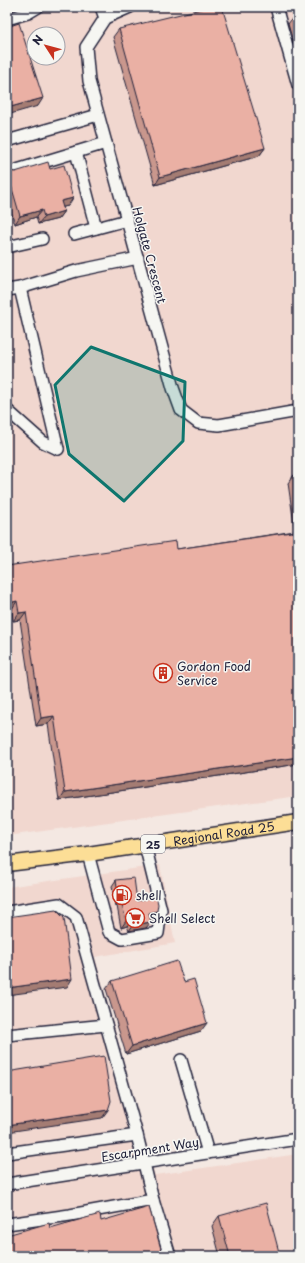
<svg xmlns="http://www.w3.org/2000/svg" width="305" height="1263" font-family="'Playpen Sans',sans-serif">
  <rect width="100%" height="100%" fill="#f4e8e2"/>
  <filter id="ink" filterUnits="userSpaceOnUse"><feTurbulence type="fractalNoise" baseFrequency=".025" numOctaves="2"/><feDisplacementMap in="SourceGraphic" scale="8" xChannelSelector="R" yChannelSelector="G"/><feConvolveMatrix kernelMatrix="1 2 1 2 8 2 1 2 1" color-interpolation-filters="sRGB"/></filter>
  <g filter="url(#ink)">
    <g fill="#f1d7cf" fill-rule="evenodd">
      <path d="M 7,7 L 298,7 L 298,796 L 7,836 ZM 34,34 L 58,34 L 58,58 L 34,58 Z"/>
      <path d="M 160,865 L 175,943 L 95,957 L 155,1175 L 298,1154 L 298,1256 L 7,1256 L 7,887 Z"/>
    </g>
    <g fill="none" stroke-linecap="round" stroke-linejoin="round">
      <g stroke="#22223b" stroke-width="14">
        <g id="minor">
          <path d="M 101,7 L 105,18"/>
          <path d="M 130,7 L 105,18 L 86,47 L 89,81 L 173,388 L 181,410 L 198,423 L 219,425 L 298,411"/>
          <path d="M 276,7 L 298,85"/>
          <path d="M 7,19 L 28,13 L 38,7"/>
          <path d="M 7,141 L 98,115"/>
          <path d="M 76,152 L 96,228"/>
          <path d="M 7,173 L 106,143"/>
          <path d="M 74,234 L 127,220"/>
          <path d="M 7,247 L 42,239"/>
          <path d="M 20,288 L 58,449"/>
          <path d="M 7,290 L 20,288 L 76,271 L 138,258"/>
          <path d="M 7,410 L 43,442 L 58,449"/>
          <path d="M 88,854 L 109,932 L 122,939 L 158,933 L 161,910 L 145,845"/>
          <path d="M 7,912 L 59,904 L 76,917 L 137,1135 L 153,1200 L 70,1215 L 7,1224"/>
          <path d="M 7,1035 L 106,1025"/>
          <path d="M 181,1060 L 208,1153"/>
          <path d="M 7,1153 L 137,1135"/>
          <path d="M 7,1184 L 298,1139"/>
          <path d="M 153,1200 L 170,1256"/>
        </g>
      </g>
      <g stroke="#22223b" stroke-width="17">
        <g id="major">
          <path id="s1" d="M 7,864 L 88,854 L 298,822"/>
        </g>
      </g>
      <use href="#minor" stroke="#f6f6f2" stroke-width="11"/>
      <use href="#major" stroke="#fcde96" stroke-width="14"/>
    </g>
    <g fill="#c9978d" stroke="#22223b">
      <path d="M 298,15 L 298,59 L 288,24 L 294,16 Z"/>
      <path d="M 119,29 L 265,148 L 259,156 L 155,185 L 113,37 Z"/>
      <path d="M 50,169 L 68,206 L 63,207 L 64,211 L 58,219 L 38,224 L 36,217 L 15,224 L 7,197 L 7,171 L 15,172 Z"/>
      <path d="M 298,474 L 298,764 L 59,800 L 48,724 L 36,726 L 20,620 L 13,621 L 12,609 L 7,610 L 7,566 L 177,549 L 295,531 L 288,483 L 294,475 Z"/>
      <path d="M 116,880 L 153,918 L 150,918 L 146,928 L 129,931 L 127,926 L 121,928 L 117,906 L 115,907 L 112,886 Z"/>
      <path d="M 112,981 L 184,982 L 201,1031 L 126,1054 L 106,989 Z"/>
      <path d="M 219,1216 L 280,1256 L 220,1256 L 212,1226 Z"/>
    </g>
    <g fill="#a47b73" stroke="#22223b">
      <path d="M 43,98 L 38,106 L 7,115 L 7,108 Z"/>
      <path d="M 265,148 L 259,156 L 155,185 L 160,177 Z"/>
      <path d="M 73,198 L 68,206 L 55,209 L 61,201 Z"/>
      <path d="M 42,210 L 36,217 L 15,224 L 20,216 Z"/>
      <path d="M 64,211 L 58,219 L 38,224 L 44,217 Z"/>
      <path d="M 17,601 L 12,609 L 7,610 L 7,606 L 9,603 Z"/>
      <path d="M 26,612 L 20,620 L 13,621 L 19,613 Z"/>
      <path d="M 54,716 L 48,724 L 36,726 L 41,718 Z"/>
      <path d="M 298,757 L 298,764 L 59,800 L 65,792 Z"/>
      <path d="M 119,900 L 121,900 L 117,906 L 115,907 Z"/>
      <path d="M 157,911 L 153,918 L 145,919 L 149,913 Z"/>
      <path d="M 132,920 L 127,926 L 121,928 L 126,921 Z"/>
      <path d="M 151,922 L 146,928 L 129,931 L 133,925 Z"/>
      <path d="M 72,979 L 67,987 L 7,995 L 7,988 Z"/>
      <path d="M 207,1023 L 201,1031 L 126,1054 L 132,1046 Z"/>
      <path d="M 108,1110 L 102,1118 L 7,1132 L 7,1125 Z"/>
    </g>
    <g fill="#eab0a4" stroke="#22223b">
      <path d="M 209,7 L 222,7 L 265,148 L 160,177 L 119,29 Z"/>
      <path d="M 298,15 L 298,32 L 294,16 Z"/>
      <path d="M 19,23 L 43,98 L 7,108 L 7,27 Z"/>
      <path d="M 48,162 L 50,169 L 64,165 L 73,198 L 61,201 L 64,211 L 44,217 L 42,210 L 20,216 L 7,171 L 15,172 Z"/>
      <path d="M 298,474 L 298,503 L 294,475 Z"/>
      <path d="M 298,531 L 298,757 L 65,792 L 54,716 L 41,718 L 26,612 L 19,613 L 17,601 L 9,603 L 7,590 L 7,566 L 176,541 L 177,549 Z"/>
      <path d="M 134,878 L 137,901 L 156,896 L 158,904 L 157,911 L 149,913 L 151,922 L 133,925 L 132,920 L 126,921 L 121,900 L 119,900 L 116,880 Z"/>
      <path d="M 56,910 L 64,918 L 72,979 L 7,988 L 7,917 Z"/>
      <path d="M 177,961 L 184,982 L 194,979 L 207,1023 L 132,1046 L 112,981 Z"/>
      <path d="M 104,1056 L 111,1101 L 108,1110 L 7,1125 L 7,1072 Z"/>
      <path d="M 266,1203 L 280,1256 L 230,1256 L 219,1216 Z"/>
      <path d="M 149,1207 L 163,1256 L 7,1256 L 7,1235 L 49,1223 L 50,1228 L 100,1214 L 101,1221 Z"/>
    </g>
  </g>
  <path fill="#0f766e" fill-opacity="0.2" stroke="#0f766e" stroke-width="3" stroke-linejoin="round" d="M 91,347 L 185,382 L 183,441 L 124,501 L 69,454 L 55,385 Z"/>
  <defs>
    <g id="building-ring" transform="scale(1)"><circle r="9.5" fill="#f6f6f2" stroke="#c8321e" stroke-width="1.5"/><path d="M-4-6H4V6H1V3H-1V6H-4ZM-2.5-4.3h1.7v1.8h-1.7ZM.8-4.3h1.7v1.8H.8ZM-2.5-1h1.7V.8h-1.7ZM.8-1h1.7V.8H.8Z" fill="#c8321e"/></g>
    <g id="fuel-ring" transform="scale(1)"><circle r="9.5" fill="#f6f6f2" stroke="#c8321e" stroke-width="1.5"/><path d="M-5.5-6h7V0h2V4h1.3V-2.5L3-4.5l.8-.8L6-3V5H2.5V1h-1V6h-7ZM-4.2-4.7v3.2H.2V-4.7Z" fill="#c8321e"/></g>
    <g id="supermarket-ring" transform="scale(1)"><circle r="9.5" fill="#f6f6f2" stroke="#c8321e" stroke-width="1.5"/><path d="M-6-5.5h2.5l.6 2H6L4.5 2H-2.5L-4.4-4H-6ZM-1.5 3.2a1.3 1.3 0 1 0 .1 0ZM3 3.2a1.3 1.3 0 1 0 .1 0Z" fill="#c8321e"/></g>
  </defs>
  <g fill-rule="evenodd">
    <use href="#building-ring" x="163" y="673"/>
    <use href="#fuel-ring" x="122" y="895"/>
    <use href="#supermarket-ring" x="135" y="918"/>
  </g>
  <g text-anchor="middle" dominant-baseline="central" stroke-width="3" stroke-linejoin="round" paint-order="stroke">
    <rect fill="#f6f6f2" stroke="#626272" stroke-width="1" x="141" y="835" width="24" height="18" rx="3"/>
    <g font-size="11" font-weight="bold" fill="#22223b">
      <text x="153" y="844">25</text>
    </g>
    <g font-size="12" fill="#22223b" stroke="#f6f6f2">
      <text transform="translate(150 255) rotate(75)">Holgate Crescent</text>
      <text stroke="none"><textPath href="#s1" startOffset="219">Regional Road 25</textPath></text>
      <text transform="translate(150 1149) rotate(-9)">Escarpment Way</text>
    </g>
    <g font-size="12" fill="#22223b" stroke="#f6f6f2" text-anchor="start">
      <text x="177" y="666">Gordon Food<tspan x="177" dy="14">Service</tspan></text>
      <text x="136" y="895">shell</text>
      <text x="149" y="918">Shell Select</text>
    </g>
  </g>
  <rect width="305" height="1263" fill="none" stroke="#f6f6f2" stroke-width="24"/>
  <rect x="12" y="12" width="281" height="1239" fill="none" stroke="#22223b" stroke-width="1.5" filter="url(#ink)"/>
  <g transform="translate(46 46) rotate(306)"><circle r="19" fill="#f6f6f2" stroke="#a1a1a9"/>
  <path d="M0-3L7 15L0 10L-7 15Z" fill="#c8321e"/>
  <text y="-6" font-size="11" font-weight="bold" text-anchor="middle" fill="#22223b">N</text>
  </g>
</svg>
